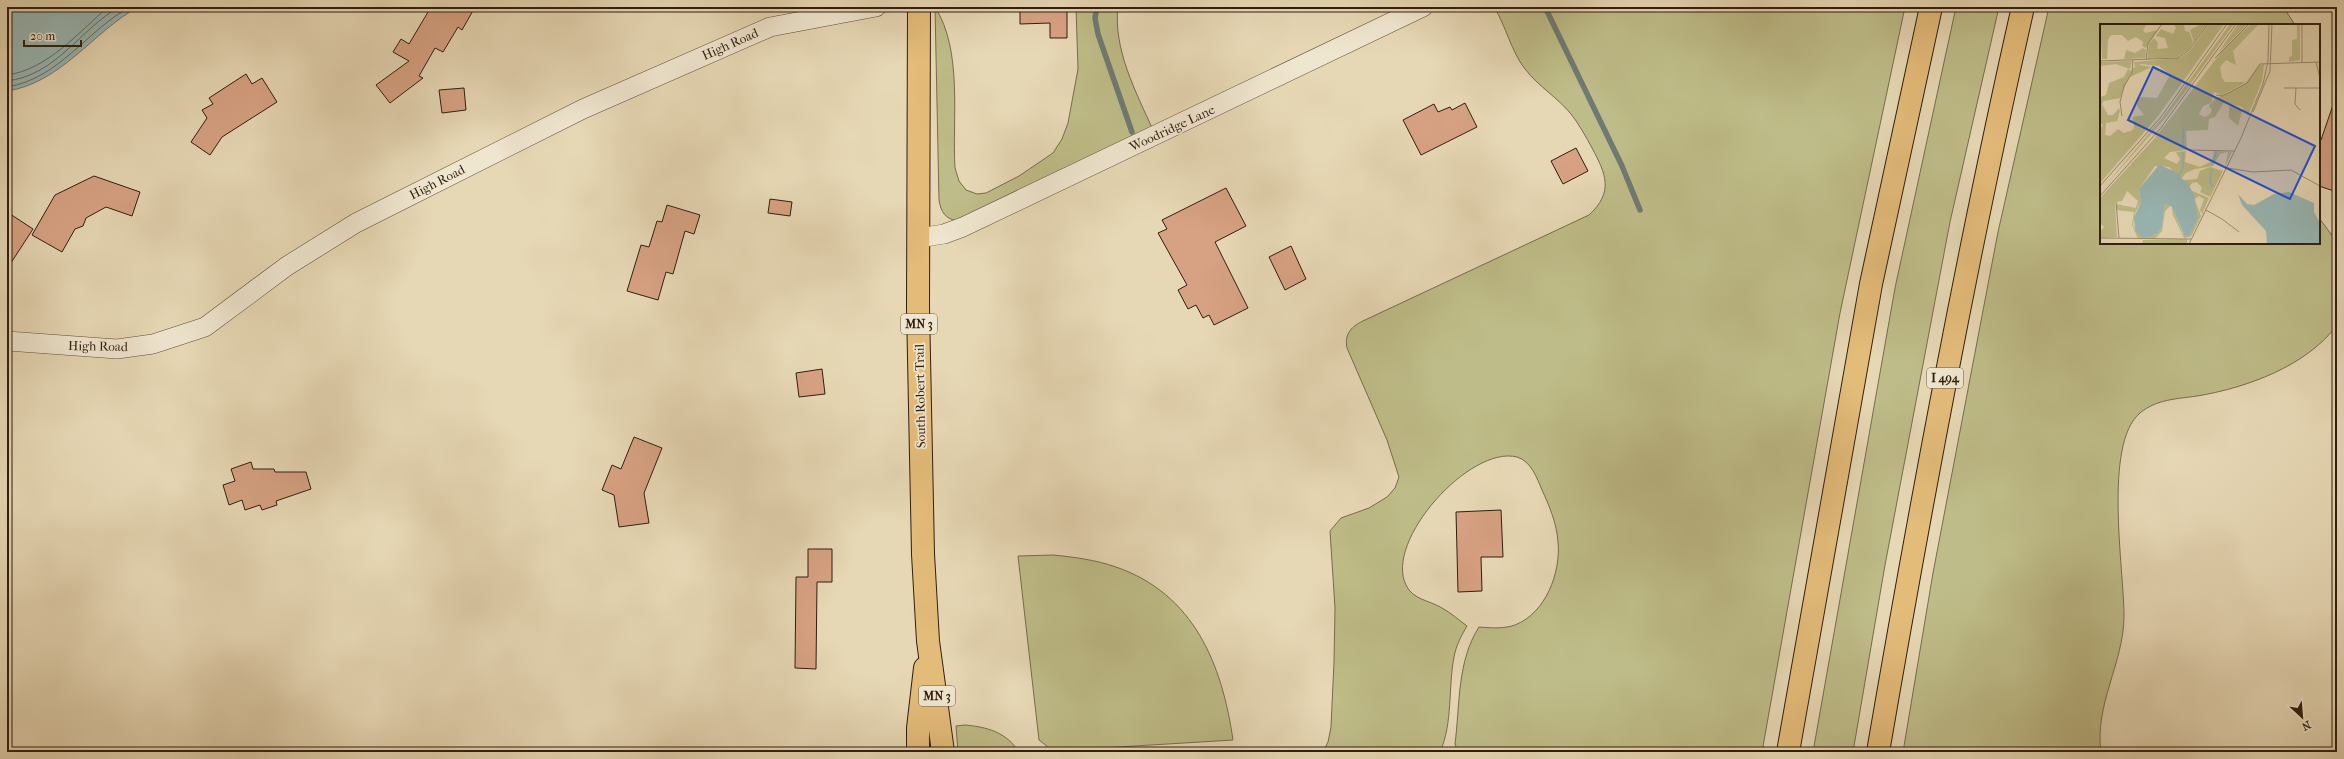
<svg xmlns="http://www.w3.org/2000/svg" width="2344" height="759" font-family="'IM FELL French Canon',serif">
  <rect width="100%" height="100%" fill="#e7d8b5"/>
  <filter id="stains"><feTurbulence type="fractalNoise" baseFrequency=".005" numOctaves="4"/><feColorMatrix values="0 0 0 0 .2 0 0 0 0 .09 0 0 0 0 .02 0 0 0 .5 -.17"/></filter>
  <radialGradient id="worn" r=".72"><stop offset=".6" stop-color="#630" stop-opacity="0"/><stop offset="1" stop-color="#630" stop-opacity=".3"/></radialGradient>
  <g fill="#bebc88" stroke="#776c4b">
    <path d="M 935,7 C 963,51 952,118 955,168 L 959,181 L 966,190 L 977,194 L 986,193 L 1019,176 L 1053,153 L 1062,139 L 1068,123 L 1078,69 L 1076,7 L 1118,7 C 1113,49 1136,92 1153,130 L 958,221 C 945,219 941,212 939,200 Z"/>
    <path d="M 1494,7 L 1905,7 L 1840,313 L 1762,752 L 1458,752 L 1455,744 C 1460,705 1457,661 1479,627 C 1491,628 1503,629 1515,625 C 1546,613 1561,572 1558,542 C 1557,524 1549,505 1542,490 C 1537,478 1531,461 1517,457 C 1470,445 1384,541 1406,585 C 1413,600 1429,600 1442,608 C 1451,613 1459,620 1467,626 C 1461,636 1456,646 1454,657 C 1448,688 1453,723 1440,752 L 1323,752 L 1328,742 L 1331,727 L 1334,662 L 1335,608 L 1330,531 L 1341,518 L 1369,508 L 1387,497 L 1395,488 L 1399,477 L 1387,440 L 1347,348 C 1344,333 1352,326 1365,320 L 1589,215 C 1614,192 1606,174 1592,148 C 1586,137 1579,124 1571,114 C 1558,98 1538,86 1525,69 C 1511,51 1506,26 1494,7 Z"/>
    <path d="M 1956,7 L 1999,7 L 1950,222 L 1885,565 L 1853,752 L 1813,752 L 1895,288 Z"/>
    <path d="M 2049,7 L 2284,8 L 2295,25 L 2101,25 L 2101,243 L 2319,243 L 2319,218 L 2337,242 L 2337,325 C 2307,366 2246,388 2197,396 C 2177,399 2157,399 2140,413 C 2103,444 2124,569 2124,616 C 2124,662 2094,706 2101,752 L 1903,752 L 1933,573 L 1998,232 Z"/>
    <path d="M 1053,555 C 1074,557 1096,560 1116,567 C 1194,594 1222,664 1233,740 L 1053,751 L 1039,740 L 1018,556 Z"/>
    <path d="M 965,725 C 987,727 1006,732 1019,752 L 958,752 L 956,726 Z"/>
  </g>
  <path fill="#99b8b6" stroke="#6f7a73" d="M 7,7 L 138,7 C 93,32 61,83 7,91 Z"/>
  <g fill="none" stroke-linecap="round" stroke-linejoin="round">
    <g stroke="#646a62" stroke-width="1">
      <path d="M 7,75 C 47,70 79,32 108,7"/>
      <path d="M 7,81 C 57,75 80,29 119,7"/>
      <path d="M 7,87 C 59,79 87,30 130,7"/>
    </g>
    <g stroke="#6f7a73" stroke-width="5.5">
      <path d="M 1097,7 L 1095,18 L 1098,34 L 1132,132"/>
      <path d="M 1545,7 L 1622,166 L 1640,210"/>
    </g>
  </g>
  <g fill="#d7a283" stroke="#301d0e">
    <path d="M 431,7 L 475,7 L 462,30 L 458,27 L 443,52 L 435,48 L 419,76 L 423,78 L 390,103 L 376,85 L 409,61 L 393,52 L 401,39 L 409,44 Z"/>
    <path d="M 1020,7 L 1055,7 L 1055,10 L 1067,10 L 1067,38 L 1050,38 L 1050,23 L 1020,24 Z"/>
    <path d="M 246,74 L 252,84 L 262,78 L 277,102 L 222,137 L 210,155 L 191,142 L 207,118 L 202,110 L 213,104 L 209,98 Z"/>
    <path d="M 464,88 L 466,110 L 442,113 L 439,90 Z"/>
    <path d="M 2334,102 L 2337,103 L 2337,192 L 2319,186 L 2319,141 L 2321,140 Z"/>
    <path d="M 1465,103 L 1477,127 L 1421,155 L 1403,120 L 1434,104 L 1438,112 L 1450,107 L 1452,110 Z"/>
    <path d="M 1576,148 L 1588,171 L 1563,184 L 1551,161 Z"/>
    <path d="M 94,176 L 140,192 L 132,216 L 106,207 L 86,218 L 83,226 L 75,229 L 62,252 L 32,235 L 55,195 Z"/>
    <path d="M 1226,188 L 1246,226 L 1215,242 L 1248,308 L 1214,325 L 1209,315 L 1203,318 L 1196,305 L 1188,309 L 1178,290 L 1187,285 L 1158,233 L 1167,229 L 1162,220 Z"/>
    <path d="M 770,199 L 792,202 L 790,216 L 768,213 Z"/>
    <path d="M 667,205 L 700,215 L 694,234 L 685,231 L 673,274 L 666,272 L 658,300 L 627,291 L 641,245 L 649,247 L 657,221 L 662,222 Z"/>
    <path d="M 7,212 L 33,229 L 7,269 Z"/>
    <path d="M 1291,246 L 1306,279 L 1285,290 L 1269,257 Z"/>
    <path d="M 822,369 L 825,394 L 799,397 L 796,373 Z"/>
    <path d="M 634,437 L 662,448 L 644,493 L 649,523 L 619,527 L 614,495 L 602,490 L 612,465 L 621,469 Z"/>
    <path d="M 251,462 L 253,469 L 274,469 L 275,472 L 306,472 L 311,489 L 276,501 L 277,505 L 262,510 L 260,505 L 245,510 L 242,500 L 229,505 L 223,485 L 235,481 L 231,469 Z"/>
    <path d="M 1501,510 L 1503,557 L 1481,557 L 1482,591 L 1458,592 L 1456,512 Z"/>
    <path d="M 808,549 L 832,549 L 832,582 L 817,582 L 816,669 L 795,668 L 796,577 L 808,577 Z"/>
  </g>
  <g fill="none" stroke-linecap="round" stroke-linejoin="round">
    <g stroke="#5e4c38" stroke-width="20">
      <g id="minor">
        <path d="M 919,238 L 944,234 L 963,227 L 1423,7"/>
        <path d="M 7,341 L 117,349 L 153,344 L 205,327 L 287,266 L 356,223 L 583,109 L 770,27 L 876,7"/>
      </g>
    </g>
    <g stroke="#301d0e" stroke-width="24">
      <g id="primary">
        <path d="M 919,7 L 918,308 L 923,554 L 928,641 L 943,752"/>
        <path d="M 918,752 L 918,728 L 925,668"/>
      </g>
    </g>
    <g stroke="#301d0e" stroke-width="24">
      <g id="motorway">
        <path d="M 1788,752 L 1871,284 L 1931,7"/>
        <path d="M 1878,752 C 1921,502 1967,254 2023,7"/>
      </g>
    </g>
    <use href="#minor" stroke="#efe6cf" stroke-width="19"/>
    <use href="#primary" stroke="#e4bc7a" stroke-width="22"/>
    <use href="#motorway" stroke="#e4bc7a" stroke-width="22"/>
  </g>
  <g text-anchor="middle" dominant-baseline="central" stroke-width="3.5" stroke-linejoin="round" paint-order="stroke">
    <g fill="#efe6cf" stroke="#695948" stroke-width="1">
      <rect x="901" y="314" width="36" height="20" rx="3"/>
      <rect x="1927" y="368" width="36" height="20" rx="3"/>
      <rect x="919" y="686" width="36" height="20" rx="3"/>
    </g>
    <g font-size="12" font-weight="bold" fill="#301d0e">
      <text x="919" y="324">MN 3</text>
      <text x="1945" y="378">I 494</text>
      <text x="937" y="696">MN 3</text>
    </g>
    <g font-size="13" fill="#301d0e" stroke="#efe6cf">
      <text transform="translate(730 44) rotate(-24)">High Road</text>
      <text transform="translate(1172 128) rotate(-25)">Woodridge Lane</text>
      <text transform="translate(437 182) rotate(-27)">High Road</text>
      <text transform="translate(98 346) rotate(1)">High Road</text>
      <text transform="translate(920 396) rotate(-91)">South Robert Trail</text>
    </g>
  </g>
  <g transform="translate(2100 24)">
    <rect width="220" height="220" fill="#e7d8b5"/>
    <path d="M 0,0 L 47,0 L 43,6 L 45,9 L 58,6 L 46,24 L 42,22 L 43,18 L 36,13 L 28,17 L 22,11 L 11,11 L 8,16 L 7,35 L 2,35 ZM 74,0 L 84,0 L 85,7 L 89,8 L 93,18 L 89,25 L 78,33 L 47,35 L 49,20 L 54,14 L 58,19 L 57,25 L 68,24 L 65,14 L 56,12 L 61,5 L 73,10 L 76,4 ZM 101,0 L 107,0 L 94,18 L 90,6 ZM 109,0 L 124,0 L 59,91 L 0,159 L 0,105 L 3,101 L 0,99 L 0,73 L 6,71 L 9,59 L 24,53 L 28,45 L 32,47 L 20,74 L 4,77 L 2,80 L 8,91 L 13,91 L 19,84 L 20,87 L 17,97 L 6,99 L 5,111 L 10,112 L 18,105 L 24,109 L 31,107 L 34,104 L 33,93 L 44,91 L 37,82 L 37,75 L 42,73 L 57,74 L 70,51 L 59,42 L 41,40 L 35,43 L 34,38 L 80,34 L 89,28 ZM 130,0 L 134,0 L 68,91 L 4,163 L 62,94 ZM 138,0 L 148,0 L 118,29 ZM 151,0 L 159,0 L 133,27 L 136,41 L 126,36 L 120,43 L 122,54 L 125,58 L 146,58 L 122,71 L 114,68 L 111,79 L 103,82 L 99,90 L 105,93 L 110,90 L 112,86 L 109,82 L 115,75 L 146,59 L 158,42 L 164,40 L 162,57 L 148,92 L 142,83 L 124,78 L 115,93 L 109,95 L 108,106 L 86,107 L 87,126 L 70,128 L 64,134 L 77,140 L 80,135 L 76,128 L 86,127 L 85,138 L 100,143 L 112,137 L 114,127 L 132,128 L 125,143 L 128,128 L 120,130 L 113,142 L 95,145 L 86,149 L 81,155 L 69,143 L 55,142 L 39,165 L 41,179 L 35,189 L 33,201 L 35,207 L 56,211 L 62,203 L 65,180 L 70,182 L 65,187 L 62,207 L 55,215 L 38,215 L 32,201 L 34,188 L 16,186 L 16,180 L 36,184 L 38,177 L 27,167 L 22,177 L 15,178 L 17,213 L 0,214 L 0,208 L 4,203 L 0,199 L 0,174 L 55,114 L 126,22 ZM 197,0 L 200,0 L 200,36 L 189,38 L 189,33 L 192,32 L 192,16 L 197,15 ZM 43,24 L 46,26 L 45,34 L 24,35 L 26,26 L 35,29 ZM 32,37 L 30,45 L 16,40 L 0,42 L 0,38 ZM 40,41 L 52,43 L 30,53 L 33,44 ZM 129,82 L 142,87 L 138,102 L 129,94 ZM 110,143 L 123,147 L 110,173 L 100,168 L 102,164 L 97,158 L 92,159 L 89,164 L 84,156 L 97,155 L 100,147 ZM 90,166 L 109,174 L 102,190 L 100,186 L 104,175 L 99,172 L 95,175 ZM 95,176 L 101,192 L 92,211 L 90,213 L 84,214 L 73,191 L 72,183 L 83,210 L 89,213 L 98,192 ZM 87,215 L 87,220 L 42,220 L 43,216 Z" fill="#bebc88"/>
    <path d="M 59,141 L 74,147 L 87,159 L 94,170 L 98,193 L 89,213 L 84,211 L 72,183 L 65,180 L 62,203 L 57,210 L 43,214 L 35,207 L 34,193 L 41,179 L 39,165 ZM 189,168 L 214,179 L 214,188 L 220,199 L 220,220 L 167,220 L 166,207 L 142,181 L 138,170 L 147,180 L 154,181 L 174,170 Z" fill="#99b8b6"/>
    <path fill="none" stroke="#99b8b6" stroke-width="2" d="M 83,125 L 83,105M 112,141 L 116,128M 112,145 L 110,158 L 113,164M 78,153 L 83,144 L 83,128"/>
    <path fill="none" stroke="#9e8d72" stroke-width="1" d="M 115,34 L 149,0M 46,36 L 48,19 L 62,0M 0,37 L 78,34 L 88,27 L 108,0M 216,38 L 220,54M 202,39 L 202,0M 184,64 L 220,64M 196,64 L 195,80 L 200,86M 116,71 L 123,72 L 147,59 L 160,40 L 220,38M 153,88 L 170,47 L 172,0M 22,92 L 20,78 L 24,62 L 32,49 L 33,36M 88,126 L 134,127M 127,144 L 153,148 L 191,146 L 220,162M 0,162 L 61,93 L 127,0M 0,172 L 60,105 L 136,0M 16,178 L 19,214M 106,186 L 122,195 L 139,208M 0,214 L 91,215M 89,220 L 141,114 L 163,60 L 168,37 L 169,0"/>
    <path fill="#1d4ed8" fill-opacity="0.15" stroke="#1d4ed8" stroke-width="2" d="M 53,43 L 215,122 L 190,175 L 28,96 Z"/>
    <rect width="220" height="220" fill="none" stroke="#301d0e" stroke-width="2"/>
  </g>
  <rect width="2344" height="759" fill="none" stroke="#e7d8b5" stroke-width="24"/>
  <rect x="8" y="8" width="2328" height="743" fill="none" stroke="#301d0e" stroke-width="2"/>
  <rect x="12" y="12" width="2320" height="735" fill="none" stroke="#301d0e"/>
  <g transform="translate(2302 717) rotate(154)" stroke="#efe6cf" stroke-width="3" paint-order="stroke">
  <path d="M0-3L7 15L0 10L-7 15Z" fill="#301d0e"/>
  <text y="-6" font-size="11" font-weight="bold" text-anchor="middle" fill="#301d0e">N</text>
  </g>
  <path d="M24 40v6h57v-6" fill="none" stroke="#301d0e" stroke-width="2"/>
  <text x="30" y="40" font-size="12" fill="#301d0e" stroke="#efe6cf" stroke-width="3" paint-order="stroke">20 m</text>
  <rect width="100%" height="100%" filter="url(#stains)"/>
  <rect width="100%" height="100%" fill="url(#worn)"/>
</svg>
